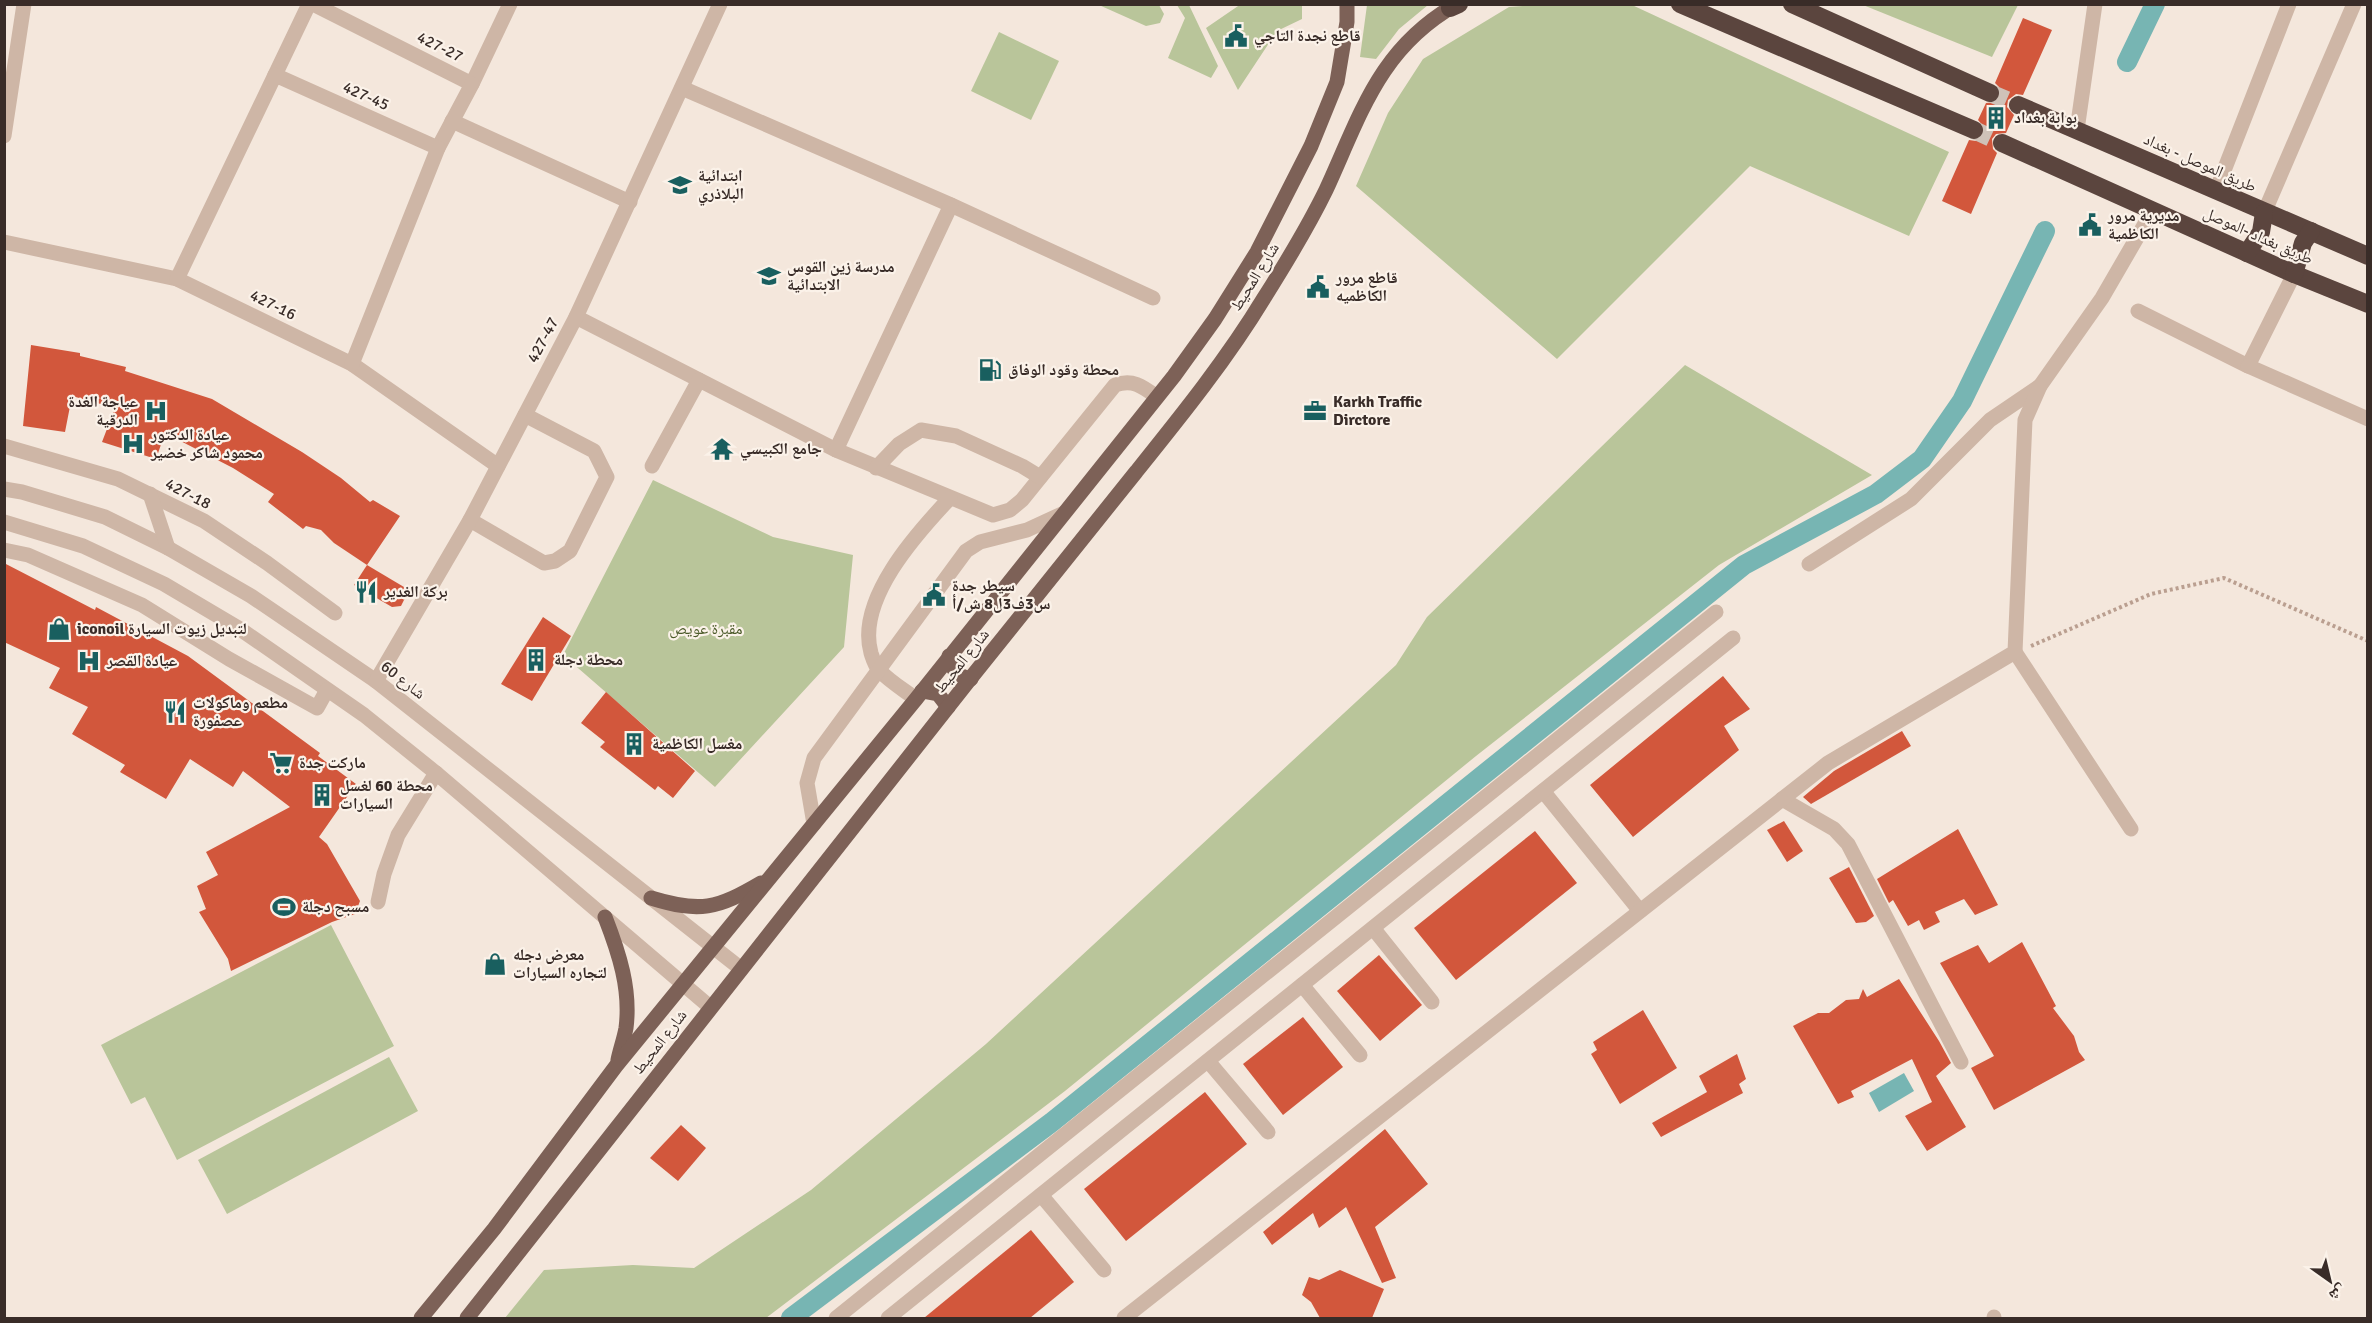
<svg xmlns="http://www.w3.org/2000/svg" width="2372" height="1323" font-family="Signika,'Noto Naskh Arabic',sans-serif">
  <rect width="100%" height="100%" fill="#f4e7dc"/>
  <g fill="#b9c59a">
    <path d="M 1241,4 L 1302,5 L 1302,19 L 1277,31 L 1238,90 L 1206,28 Z"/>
    <path d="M 1099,5 L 1159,5 L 1164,14 L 1160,23 L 1146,26 Z"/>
    <path d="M 1177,5 L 1189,5 L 1218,66 L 1211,78 L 1168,58 L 1185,18 Z"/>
    <path d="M 1367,5 L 1367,4 L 1428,5 L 1399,29 L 1376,59 L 1360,57 Z"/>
    <path d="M 1538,5 L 1632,5 L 1949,152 L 1909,236 L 1750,166 L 1557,359 L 1356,186 L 1388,113 L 1423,59 L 1509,7 Z"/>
    <path d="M 1863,5 L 2018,5 L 1992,57 Z"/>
    <path d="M 999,32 L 1059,61 L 1031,120 L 971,91 Z"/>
    <path d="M 1685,365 L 1872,475 L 1719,565 L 1476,756 L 1065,1091 L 766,1318 L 505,1318 L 544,1270 L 633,1265 L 694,1268 L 811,1190 L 986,1044 L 1396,665 L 1427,617 Z"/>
    <path d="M 653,480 L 773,537 L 853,555 L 844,647 L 715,787 L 563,655 Z"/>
    <path d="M 331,925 L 394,1046 L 177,1160 L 145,1097 L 131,1104 L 101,1045 Z"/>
    <path d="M 389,1057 L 418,1111 L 227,1214 L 198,1160 Z"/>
  </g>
  <path fill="#77b5b3" d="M 1904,1073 L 1914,1091 L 1879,1112 L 1869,1093 Z"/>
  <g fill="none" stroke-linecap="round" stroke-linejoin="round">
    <g stroke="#77b5b3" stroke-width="20">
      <path d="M 2127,62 L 2155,4"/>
      <path d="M 791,1318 L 1052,1122 L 1744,565 L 1876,494 L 1922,459 L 1962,401 L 2045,231"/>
    </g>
  </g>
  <g fill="#d2573c">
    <path d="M 2023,18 L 2052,30 L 2023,95 L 2016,94 L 2008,100 L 2007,107 L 2014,115 L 2006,133 L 1996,134 L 1992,139 L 1993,149 L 1997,153 L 1971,214 L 1942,201 L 1969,140 L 1976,141 L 1984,135 L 1985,128 L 1978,120 L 1986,103 L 1996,102 L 2000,97 L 1999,87 L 1995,83 Z"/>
    <path d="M 31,345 L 80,353 L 80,356 L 126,367 L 125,371 L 212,399 L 302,452 L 341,478 L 370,502 L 373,500 L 400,516 L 367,565 L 334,543 L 321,530 L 306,526 L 303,529 L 268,502 L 274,494 L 233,468 L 165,433 L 156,459 L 102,442 L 115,408 L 72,396 L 65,432 L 23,426 Z"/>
    <path d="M 4,563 L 95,610 L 96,607 L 188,656 L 320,753 L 318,756 L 356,784 L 319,837 L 327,844 L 360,901 L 355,914 L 332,922 L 231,971 L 228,959 L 199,912 L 206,909 L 197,886 L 218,875 L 206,852 L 290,807 L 243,771 L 233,787 L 190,759 L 166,799 L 120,772 L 125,765 L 72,734 L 88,707 L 49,688 L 60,668 L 4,642 Z"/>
    <path d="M 367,565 L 409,590 L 401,606 L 392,607 L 354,585 Z"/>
    <path d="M 543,617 L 571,636 L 532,701 L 501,684 Z"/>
    <path d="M 1723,676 L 1750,709 L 1724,726 L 1739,750 L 1633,837 L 1590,785 Z"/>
    <path d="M 606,692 L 695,771 L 673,798 L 658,786 L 655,790 L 600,747 L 605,742 L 581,723 Z"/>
    <path d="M 1902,731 L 1911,746 L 1811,804 L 1803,797 L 1834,771 Z"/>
    <path d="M 1784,821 L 1803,851 L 1787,862 L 1767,830 Z"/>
    <path d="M 1958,829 L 1998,905 L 1975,915 L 1964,899 L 1935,912 L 1940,922 L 1924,930 L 1919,920 L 1908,926 L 1893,900 L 1889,903 L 1877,879 Z"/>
    <path d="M 1535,831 L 1577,883 L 1456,980 L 1414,928 Z"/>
    <path d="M 1849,867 L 1874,916 L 1866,922 L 1856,923 L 1829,878 Z"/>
    <path d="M 2022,942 L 2056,1006 L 2053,1008 L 2074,1036 L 2079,1052 L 2085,1060 L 1994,1110 L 1971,1068 L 1994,1056 L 1940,963 L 1978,945 L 1989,963 Z"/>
    <path d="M 1379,955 L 1422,1005 L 1380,1041 L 1337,991 Z"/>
    <path d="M 1899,979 L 1939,1041 L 1951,1063 L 1936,1076 L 1966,1127 L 1927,1151 L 1905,1116 L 1932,1102 L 1912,1059 L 1851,1091 L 1854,1097 L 1838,1104 L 1793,1026 L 1818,1013 L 1829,1013 L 1846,1000 L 1859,999 L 1863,989 L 1867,997 Z"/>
    <path d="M 1643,1010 L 1677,1068 L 1620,1104 L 1591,1054 L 1597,1050 L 1593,1042 Z"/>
    <path d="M 1303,1017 L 1343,1067 L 1283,1115 L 1243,1064 Z"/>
    <path d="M 1737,1054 L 1746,1079 L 1739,1084 L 1743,1093 L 1661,1137 L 1652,1123 L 1707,1092 L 1699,1076 Z"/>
    <path d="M 1205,1092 L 1247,1144 L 1126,1241 L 1084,1189 Z"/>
    <path d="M 681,1125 L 706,1148 L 678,1181 L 650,1158 Z"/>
    <path d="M 1385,1129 L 1428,1184 L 1375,1227 L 1396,1278 L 1382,1283 L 1346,1207 L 1319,1228 L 1313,1213 L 1272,1245 L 1263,1232 Z"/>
    <path d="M 1031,1230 L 1074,1282 L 1030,1318 L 924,1318 Z"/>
    <path d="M 1340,1270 L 1384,1289 L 1372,1318 L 1320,1318 L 1311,1302 L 1302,1295 L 1309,1277 L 1319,1280 Z"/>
  </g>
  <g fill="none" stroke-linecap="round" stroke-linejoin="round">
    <g stroke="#cfc2b8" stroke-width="18" stroke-dasharray="18 9" stroke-linecap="butt">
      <path d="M 1990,93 L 2018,105"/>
      <path d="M 1974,130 L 2002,143"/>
    </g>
    <path stroke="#ba9f90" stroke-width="4" stroke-dasharray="3 3" stroke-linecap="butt" d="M 2031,646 L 2151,594 L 2224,578 L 2368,641"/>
    <g stroke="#ceb6a6" stroke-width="15">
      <path d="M 313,4 L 472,84 L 510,4"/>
      <path d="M 275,75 L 309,4"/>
      <path d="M 682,88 L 951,205 L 1153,298"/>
      <path d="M 452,121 L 630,202"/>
      <path d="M 2077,130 L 2095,4"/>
      <path d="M 4,136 L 24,4"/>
      <path d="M 438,148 L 472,84"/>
      <path d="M 2216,191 L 2289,4"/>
      <path d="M 2264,213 L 2354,4"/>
      <path d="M 4,242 L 177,279 L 352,364 L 498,466"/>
      <path d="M 177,279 L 275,75 L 438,148 L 352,364"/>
      <path d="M 2138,311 L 2248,366 L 2294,274"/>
      <path d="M 576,317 L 836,450 L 993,515 L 1010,510 L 1022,500 L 1115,385 C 1133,379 1142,386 1157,397"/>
      <path d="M 2248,366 L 2368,419"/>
      <path d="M 4,446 L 118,479 L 204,521 L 267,563 L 335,613"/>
      <path d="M 836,450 L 951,205"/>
      <path d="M 652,466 L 699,380"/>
      <path d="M 876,468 L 899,444 L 921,430 L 956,436 L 1022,466 L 1040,477"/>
      <path d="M 4,489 L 22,492 L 105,517 L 168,548 L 251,596 L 376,681 L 740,968"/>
      <path d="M 150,494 L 168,548"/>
      <path d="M 470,520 L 544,563 L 555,561 L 570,551 L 607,477 L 594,451 L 525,415"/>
      <path d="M 4,522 L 83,546 L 164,584 L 240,629 L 364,715 L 436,773 L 710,1007"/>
      <path d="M 4,550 L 28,555 L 142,605 L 229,659 L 317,708 L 327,690"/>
      <path d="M 1809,564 L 1911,499 L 1990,420 L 2040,386"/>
      <path d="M 2015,652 L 2131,829"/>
      <path d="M 376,681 L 470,520 L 576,317 L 720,4"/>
      <path d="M 916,699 C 904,690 889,681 879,670 C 875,666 873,659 871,653 C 856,600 916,534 950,498"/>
      <path d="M 1543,791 L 1640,911"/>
      <path d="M 1782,799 L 1834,829 L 1848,844 L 1961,1062"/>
      <path d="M 814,824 L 807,783 L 814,758 L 966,551 L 980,542 L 1027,530 L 1064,513"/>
      <path d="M 378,902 L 384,874 L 398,835 L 436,773"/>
      <path d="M 1373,928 L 1432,1002"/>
      <path d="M 1302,985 L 1360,1055"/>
      <path d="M 1208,1061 L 1268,1132"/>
      <path d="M 1041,1195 L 1104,1270"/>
      <path d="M 1994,1317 L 1994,1318"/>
      <path d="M 836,1318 L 1716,612"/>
      <path d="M 888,1318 L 1733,638"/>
      <path d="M 1124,1318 L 1828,763 L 2015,652 L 2025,420 L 2040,386 L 2102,298 L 2153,210"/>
    </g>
    <g stroke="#7d6157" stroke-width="15">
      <path d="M 949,656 C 951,669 957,676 971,679"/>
      <path d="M 922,691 L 938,694 L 948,707"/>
      <path d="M 651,898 C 700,913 717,909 761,883"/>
      <path d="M 605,917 C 619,953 631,989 626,1028 C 624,1039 620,1050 618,1060"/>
      <path d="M 421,1318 L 494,1229 L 616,1066 L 916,699 L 1174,376 L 1215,319 L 1257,252 L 1311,146 L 1337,82 L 1347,22 L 1347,4"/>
      <path d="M 467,1318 C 634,1105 802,892 970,679 C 1026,610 1081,541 1136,472 C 1181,416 1227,359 1264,298 C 1286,263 1308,227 1326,190 C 1361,114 1379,48 1457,4"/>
    </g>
    <g stroke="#5b453e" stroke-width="18">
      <path d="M 1680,4 L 1974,130"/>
      <path d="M 1792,4 L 1990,93"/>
      <path d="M 1450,8 L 1459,4"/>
      <path d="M 2018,105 L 2368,256"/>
      <path d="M 2002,143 L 2294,274 L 2368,304"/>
      <path d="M 2247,253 L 2261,232 L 2264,213"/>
      <path d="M 2294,274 L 2303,243 L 2311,231"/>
    </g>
  </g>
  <defs>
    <g id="civic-bare" transform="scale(1.8)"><path d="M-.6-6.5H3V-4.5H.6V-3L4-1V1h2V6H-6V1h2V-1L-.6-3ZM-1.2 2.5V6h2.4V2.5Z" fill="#195f5f" stroke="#fbf2e9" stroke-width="2.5" paint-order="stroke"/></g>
    <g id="building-bare" transform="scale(1.8)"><path d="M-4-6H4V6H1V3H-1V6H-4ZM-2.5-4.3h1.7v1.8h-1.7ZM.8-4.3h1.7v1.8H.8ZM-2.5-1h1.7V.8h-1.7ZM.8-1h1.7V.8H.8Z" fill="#195f5f" stroke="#fbf2e9" stroke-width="2.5" paint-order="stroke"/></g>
    <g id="school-bare" transform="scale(1.8)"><path d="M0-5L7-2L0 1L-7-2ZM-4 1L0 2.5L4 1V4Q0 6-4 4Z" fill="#195f5f" stroke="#fbf2e9" stroke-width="2.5" paint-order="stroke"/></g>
    <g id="fuel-bare" transform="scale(1.8)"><path d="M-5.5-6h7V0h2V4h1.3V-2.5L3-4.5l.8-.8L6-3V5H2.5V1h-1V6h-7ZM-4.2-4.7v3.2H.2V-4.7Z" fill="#195f5f" stroke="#fbf2e9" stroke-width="2.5" paint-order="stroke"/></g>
    <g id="hospital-bare" transform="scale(1.8)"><path d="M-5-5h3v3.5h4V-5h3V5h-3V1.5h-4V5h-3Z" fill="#195f5f" stroke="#fbf2e9" stroke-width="2.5" paint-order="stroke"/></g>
    <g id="office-bare" transform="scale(1.8)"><path d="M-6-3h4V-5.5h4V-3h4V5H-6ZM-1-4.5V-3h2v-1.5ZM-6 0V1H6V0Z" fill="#195f5f" stroke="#fbf2e9" stroke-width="2.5" paint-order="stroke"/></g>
    <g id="temple-bare" transform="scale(1.8)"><path d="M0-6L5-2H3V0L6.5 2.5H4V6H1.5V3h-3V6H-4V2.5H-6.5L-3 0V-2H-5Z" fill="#195f5f" stroke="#fbf2e9" stroke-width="2.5" paint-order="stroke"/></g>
    <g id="restaurant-bare" transform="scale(1.8)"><path d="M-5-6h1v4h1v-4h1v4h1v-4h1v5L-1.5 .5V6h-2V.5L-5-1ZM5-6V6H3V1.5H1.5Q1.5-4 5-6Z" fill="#195f5f" stroke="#fbf2e9" stroke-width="2.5" paint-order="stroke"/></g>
    <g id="shop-bare" transform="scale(1.8)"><path d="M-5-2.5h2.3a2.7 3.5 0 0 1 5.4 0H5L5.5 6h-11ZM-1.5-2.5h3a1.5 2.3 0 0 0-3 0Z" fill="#195f5f" stroke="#fbf2e9" stroke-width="2.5" paint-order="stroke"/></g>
    <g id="supermarket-bare" transform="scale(1.8)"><path d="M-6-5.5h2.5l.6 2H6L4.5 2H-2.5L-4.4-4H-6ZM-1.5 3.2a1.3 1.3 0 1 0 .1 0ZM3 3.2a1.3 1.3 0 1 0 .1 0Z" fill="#195f5f" stroke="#fbf2e9" stroke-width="2.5" paint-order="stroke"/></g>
    <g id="stadium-bare" transform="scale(1.8)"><path d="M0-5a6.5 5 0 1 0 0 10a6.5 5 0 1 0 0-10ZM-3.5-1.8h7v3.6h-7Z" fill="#195f5f" stroke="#fbf2e9" stroke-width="2.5" paint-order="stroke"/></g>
  </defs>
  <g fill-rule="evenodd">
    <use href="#civic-bare" x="1236" y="36"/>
    <use href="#building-bare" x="1996" y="118"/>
    <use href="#school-bare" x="680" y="185"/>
    <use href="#civic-bare" x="2090" y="225"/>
    <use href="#school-bare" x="769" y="276"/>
    <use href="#civic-bare" x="1318" y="287"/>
    <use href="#fuel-bare" x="990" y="370"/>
    <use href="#hospital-bare" x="156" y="411"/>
    <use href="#office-bare" x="1315" y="411"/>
    <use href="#hospital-bare" x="133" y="444"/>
    <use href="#temple-bare" x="722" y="449"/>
    <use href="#restaurant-bare" x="366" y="592"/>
    <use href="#civic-bare" x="934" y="595"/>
    <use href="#shop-bare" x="59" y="629"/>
    <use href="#building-bare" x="536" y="660"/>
    <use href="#hospital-bare" x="89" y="661"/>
    <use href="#restaurant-bare" x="175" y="712"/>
    <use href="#building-bare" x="634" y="744"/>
    <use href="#supermarket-bare" x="281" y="763"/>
    <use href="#building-bare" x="322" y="795"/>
    <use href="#stadium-bare" x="284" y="907"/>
    <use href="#shop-bare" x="495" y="964"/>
  </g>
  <g text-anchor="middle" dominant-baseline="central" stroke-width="4.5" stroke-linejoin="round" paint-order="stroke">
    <g font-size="16" font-weight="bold" fill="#392c28" stroke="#fbf2e9" text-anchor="start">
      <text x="1254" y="36">قاطع نجدة التاجي</text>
      <text x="2014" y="118">بوابة بغداد</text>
      <text x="698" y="176">ابتدائية<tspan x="698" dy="18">البلاذري</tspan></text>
      <text x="2108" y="216">مديرية مرور<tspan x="2108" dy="18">الكاظمية</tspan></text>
      <text x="787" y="267">مدرسة زين القوس<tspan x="787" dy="18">الابتدائية</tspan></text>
      <text x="1336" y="278">قاطع مرور<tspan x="1336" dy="18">الكاظميه</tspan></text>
      <text x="1008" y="370">محطة وقود الوفاق</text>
      <text x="138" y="402" text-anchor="end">عياجة الغدة<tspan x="138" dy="18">الدرقية</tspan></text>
      <text x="1333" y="402">Karkh Traffic<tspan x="1333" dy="18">Dirctore</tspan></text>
      <text x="151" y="435">عيادة الدكتور<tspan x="151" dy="18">محمود شاكر خضير</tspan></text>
      <text x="740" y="449">جامع الكبيسي</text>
      <text x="952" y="586">سيطر جدة<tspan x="952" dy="18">س3ف3ل8 ش/أ</tspan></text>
      <text x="384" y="592">بركة الغدير</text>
      <text x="77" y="629">iconoil لتبديل زيوت السيارة</text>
      <text x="554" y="660">محطة دجلة</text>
      <text x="107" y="661">عيادة القصر</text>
      <text x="193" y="703">مطعم وماكولات<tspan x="193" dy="18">عصفورة</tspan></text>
      <text x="652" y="744">مغسل الكاظمية</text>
      <text x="299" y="763">ماركت جدة</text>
      <text x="340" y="786">محطة 60 لغسل<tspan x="340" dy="18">السيارات</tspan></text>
      <text x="302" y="907">مسبح دجلة</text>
      <text x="513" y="955">معرض دجله<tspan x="513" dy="18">لتجاره السيارات</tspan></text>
    </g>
    <g font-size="16" fill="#392c28" stroke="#fbf2e9">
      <text transform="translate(440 47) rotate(26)">427-27</text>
      <text transform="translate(366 96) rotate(24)">427-45</text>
      <text transform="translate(2200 163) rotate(24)">طريق الموصل - بغداد</text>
      <text transform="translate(2258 236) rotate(24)">طريق بغداد -الموصل</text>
      <text transform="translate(1255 277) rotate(-58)">شارع المحيط</text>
      <text transform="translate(273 305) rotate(26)">427-16</text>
      <text transform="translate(543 340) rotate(-62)">427-47</text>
      <text transform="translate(188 494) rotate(27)">427-18</text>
      <text transform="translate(962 661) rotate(-51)">شارع المحيط</text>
      <text transform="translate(403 680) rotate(38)">شارع 60</text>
      <text transform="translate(660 1042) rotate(-52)">شارع المحيط</text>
    </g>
    <g font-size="16" fill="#4b5a29" stroke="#fbf2e9">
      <text x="706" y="629">مقبرة عويص</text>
    </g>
  </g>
  <rect width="2372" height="1323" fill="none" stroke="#392c28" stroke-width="12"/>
  <g transform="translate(2330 1281) rotate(146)" stroke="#fbf2e9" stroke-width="4.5" paint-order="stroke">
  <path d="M0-4.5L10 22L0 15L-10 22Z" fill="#392c28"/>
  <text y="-9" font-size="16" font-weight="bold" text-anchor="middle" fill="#392c28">ش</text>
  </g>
</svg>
